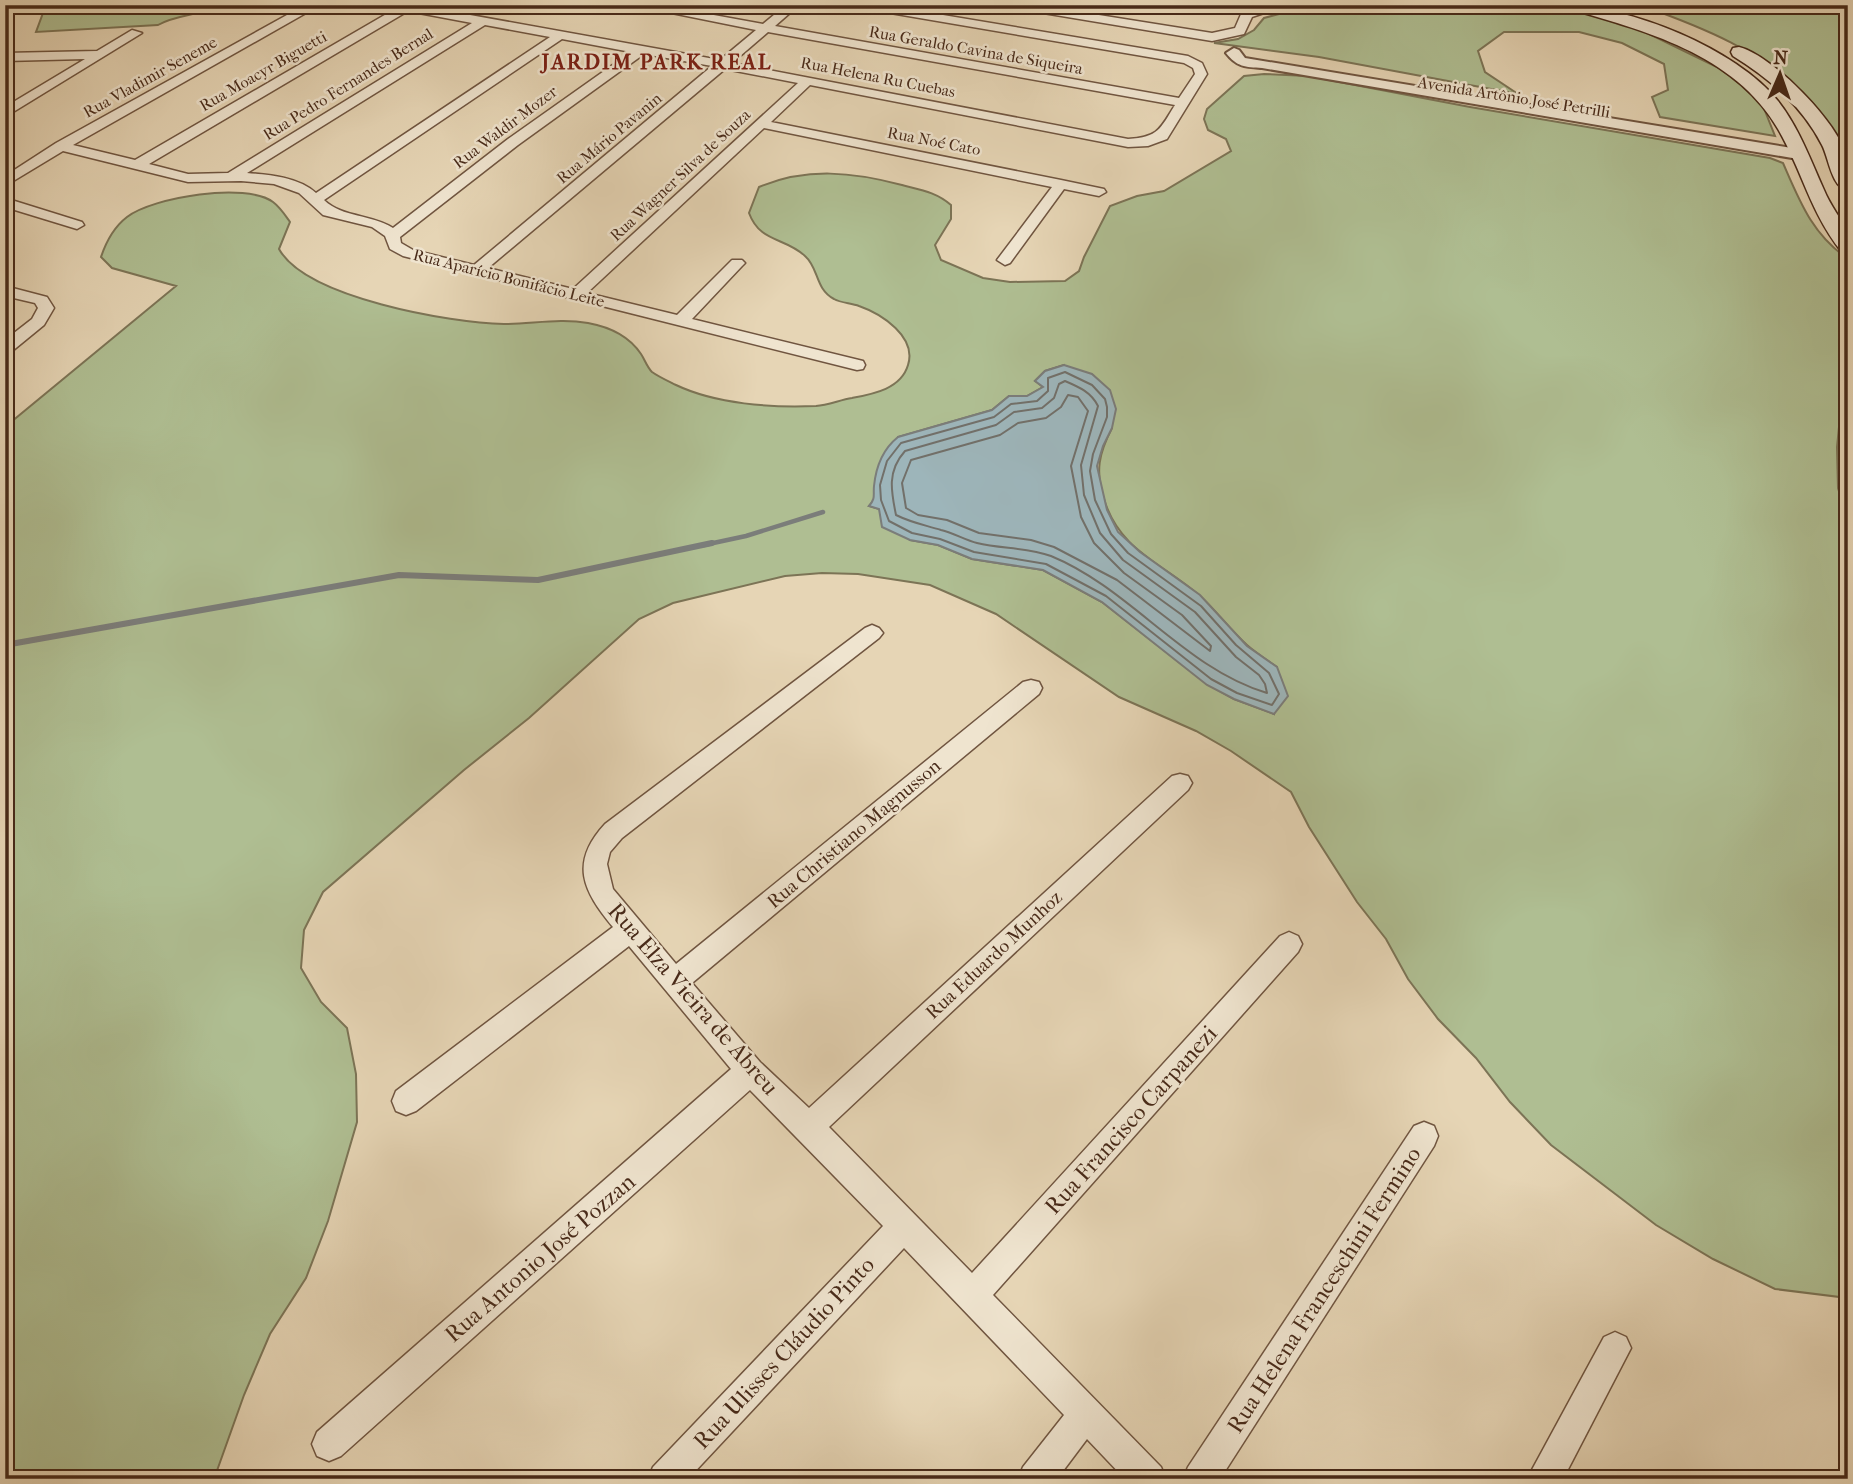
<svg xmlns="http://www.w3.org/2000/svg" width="1853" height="1484" font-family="'IM FELL French Canon',serif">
  <rect width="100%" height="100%" fill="#e6d5b5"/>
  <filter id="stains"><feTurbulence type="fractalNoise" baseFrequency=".00286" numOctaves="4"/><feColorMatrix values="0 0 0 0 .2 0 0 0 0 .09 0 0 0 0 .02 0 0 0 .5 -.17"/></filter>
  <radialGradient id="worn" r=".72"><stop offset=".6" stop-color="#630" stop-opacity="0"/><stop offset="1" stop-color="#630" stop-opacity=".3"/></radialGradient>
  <g fill="#afbe92" stroke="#7c7456" stroke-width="2" fill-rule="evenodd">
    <path d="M 46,5 L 219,5 C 200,16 177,14 158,25 L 36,32 Z"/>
    <path d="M 1373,5 L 1558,5 L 1639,29 L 1719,68 L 1744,87 L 1763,106 L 1775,136 L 1660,117 L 1652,97 L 1668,90 L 1664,64 L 1622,43 L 1579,32 L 1504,32 L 1478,51 L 1485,72 L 1518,94 L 1319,57 L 1214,43 L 1238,39 L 1254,30 L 1264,18 L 1290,11 L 1362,9 Z"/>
    <path d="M 1640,5 L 1848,5 L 1848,142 L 1838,140 C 1829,127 1821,111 1810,100 C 1763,51 1702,27 1640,5 Z"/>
    <path d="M 1264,74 L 1308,76 L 1470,107 L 1770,158 L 1783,163 C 1800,202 1812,234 1848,259 L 1848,419 L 1839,427 L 1837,447 L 1838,488 L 1848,521 L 1848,1298 L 1775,1289 L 1713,1259 L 1656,1225 L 1551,1145 L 1510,1102 L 1476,1058 L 1438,1019 L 1408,979 L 1386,939 L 1357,902 L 1309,827 L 1291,792 L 1231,751 L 1196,731 L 1119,697 L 996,614 L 930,585 L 858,574 L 822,573 L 785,576 L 673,603 L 639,619 L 529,718 L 464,770 L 323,892 L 304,930 L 301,968 L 321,1002 L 347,1028 L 356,1074 L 357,1122 L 328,1221 L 306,1278 L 270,1334 L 244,1395 L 214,1479 L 5,1479 L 5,427 L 176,286 L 112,268 L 101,257 C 106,242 114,227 127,217 C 153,197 246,182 273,202 C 280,207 285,215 290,222 L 279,249 C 306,298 451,323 504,324 C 532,324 560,318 588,323 C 610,327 629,336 641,354 C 645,360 647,367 652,372 C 659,377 668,381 676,385 C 716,404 771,408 816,406 C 828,405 840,400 852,398 C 873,394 901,389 908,365 C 917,337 882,314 859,306 C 851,303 841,303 834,299 C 815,289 819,268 805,256 C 785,237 760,243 749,213 L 759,187 C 807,167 853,172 902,185 C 921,190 936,192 951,205 L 951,219 L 935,245 L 941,260 L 983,278 L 1010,282 L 1065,281 L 1079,271 L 1084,257 L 1110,206 L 1137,196 L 1164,191 L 1231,151 L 1226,139 L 1208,130 L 1204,119 L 1207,109 L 1244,76 ZM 1064,365 L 1112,428 C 1099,453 1095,471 1104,499 C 1119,550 1162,563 1199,595 C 1216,610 1230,630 1247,645 C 1256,653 1267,660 1277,667 L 1274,714 L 1234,699 L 1207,684 L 1102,602 L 1043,570 L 972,559 L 938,545 L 910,540 L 879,509 L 869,506 L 875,499 L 898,437 L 992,410 L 1009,396 L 1027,396 L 1043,387 L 1035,381 L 1045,371 Z"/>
  </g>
  <path fill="#9db5ba" stroke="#7b7d7a" stroke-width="2" d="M 1064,365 L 1092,374 L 1110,390 L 1116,409 L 1112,428 L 1103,446 L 1097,466 L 1107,510 L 1118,532 L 1140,552 L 1200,595 L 1247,646 L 1277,667 L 1288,696 L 1274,714 L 1234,699 L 1207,685 L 1102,602 L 1043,570 L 972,559 L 938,545 L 910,540 L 882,527 L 879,509 L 869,506 C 876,498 873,495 874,486 C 876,466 883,449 898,437 L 992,410 L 1009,396 L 1027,396 L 1043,387 L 1035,381 L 1045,371 Z"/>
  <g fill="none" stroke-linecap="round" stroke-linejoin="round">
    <g stroke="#72706a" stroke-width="2">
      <path d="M 1065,372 L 1092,385 L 1105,399 L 1107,407 L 1107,417 L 1093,454 L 1090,471 L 1095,500 L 1111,534 L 1128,553 L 1201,606 L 1236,645 L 1269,673 L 1279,694 L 1272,705 L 1237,693 L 1211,679 L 1106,596 L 1046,564 L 974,552 L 940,539 L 912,533 L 889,521 L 881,500 L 880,485 L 887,461 L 901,443 L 994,417 L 1011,404 L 1037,401 L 1048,391 L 1048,378 Z"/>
      <path d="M 1065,381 C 1079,387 1091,392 1098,406 L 1081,465 L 1084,495 L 1100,533 L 1123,560 L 1195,612 L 1236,657 L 1259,675 L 1265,684 L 1267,693 C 1184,668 1131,589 1051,556 C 1027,547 1001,549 977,543 C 965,540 954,533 941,530 C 925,525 912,523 896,515 C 891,491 887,471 905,451 L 996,425 L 1014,412 L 1042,408 L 1054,398 L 1059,384 Z"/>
      <path d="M 1068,395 L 1078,397 L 1088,411 L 1071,466 L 1081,517 L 1094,543 L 1124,573 L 1182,615 L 1211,646 L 1210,651 L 1117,580 L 1054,547 L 1031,540 L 979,533 L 947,520 L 918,515 L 906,508 L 902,483 L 911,460 L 1000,435 L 1018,423 L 1046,418 L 1061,407 Z"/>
    </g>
    <path stroke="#7b7d7a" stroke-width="4.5" d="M 704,545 L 746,536 L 823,512"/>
    <path stroke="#7b7d7a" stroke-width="6" d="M 5,645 L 399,575 L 538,580 L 712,543"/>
    <g stroke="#705540" stroke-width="3">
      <g id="minor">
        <path d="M 305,5 L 320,5 L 73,145 L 135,160 L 395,9 L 388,5 L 415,5 L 720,60 L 756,30 L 632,5 L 659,5 L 763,24 L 786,5 L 799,5 L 775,26 L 1179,98 L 1195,74 L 1193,68 L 1184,63 L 861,8 L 855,5 L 883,5 L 1188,56 L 1202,63 L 1207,74 L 1167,139 L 1148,146 L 1128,147 L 810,85 L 771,122 L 1061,180 L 1104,189 L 1106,192 L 1099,196 L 1064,189 L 1010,263 L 1005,265 L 997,260 L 1052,187 L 764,128 L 587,293 L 677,315 L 732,260 L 742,260 L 745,263 L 742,266 L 692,319 L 863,361 L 865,365 L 863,369 L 857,370 L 403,256 L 390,249 L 385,236 L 372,227 L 323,215 L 299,193 L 274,184 L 241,181 L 188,182 L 63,151 L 5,186 L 5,176 L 56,143 ZM 408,11 L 472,23 L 228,173 L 188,174 L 149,164 ZM 485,25 L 550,37 L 316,193 C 298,177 270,175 247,173 ZM 768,32 L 1175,105 C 1160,129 1159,137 1128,139 L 732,63 ZM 562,39 L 631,52 L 508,139 L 393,228 C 371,214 343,218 324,200 ZM 644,54 L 712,66 L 474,265 L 413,250 L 401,243 L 400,237 L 518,145 ZM 725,69 L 798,83 L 573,289 L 488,268 Z"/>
        <path d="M 1007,5 L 1036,5 L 1212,33 L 1235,28 L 1245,5 L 1257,5 L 1255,9 L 1268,5 L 1288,5 L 1252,17 L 1244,34 L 1212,41 L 1013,8 Z"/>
        <path d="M 132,30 L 142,33 L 5,117 L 5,107 L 85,59 L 5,61 L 5,53 L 97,51 Z"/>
        <path d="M 5,198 L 82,222 L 84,225 L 77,229 L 5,207 Z"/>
        <path d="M 5,286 L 47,297 L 54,308 L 44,325 L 11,352 L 5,353 L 5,340 L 32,319 L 38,308 L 35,303 L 5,296 Z"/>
        <path d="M 872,625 L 879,628 L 883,633 L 879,638 L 622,838 L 610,852 L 607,864 L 613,889 L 676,964 L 1023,682 L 1031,680 L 1039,682 L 1042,688 L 1039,694 L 692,983 L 760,1062 L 809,1108 L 1172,776 L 1180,774 L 1188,776 L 1192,783 L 1188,790 L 829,1127 L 972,1273 L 1280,936 L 1289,932 L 1298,936 L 1302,944 L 1298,952 L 993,1295 L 1161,1467 L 1166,1479 L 1125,1479 L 1087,1439 L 1057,1479 L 1018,1479 L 1023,1467 L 1064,1415 L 904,1248 L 688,1479 L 648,1479 L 653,1467 L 883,1226 L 750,1090 L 341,1456 L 329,1461 L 317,1456 L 312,1444 L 317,1432 L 731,1069 L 629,946 L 416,1111 L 406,1115 L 396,1111 L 392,1101 L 396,1091 L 613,927 C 583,891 569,863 605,824 L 865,628 Z"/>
        <path d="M 1424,1122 L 1434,1126 L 1438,1136 L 1434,1146 L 1220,1479 L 1183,1479 L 1188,1467 L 1414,1126 Z"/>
        <path d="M 1615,1332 L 1626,1337 L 1631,1348 L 1563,1479 L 1527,1479 L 1604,1337 Z"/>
      </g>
    </g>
    <g stroke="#705540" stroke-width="4">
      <path id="tertiary" d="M 1234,48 L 1239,50 L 1245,58 L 1798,149 L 1806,154 L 1798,159 L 1262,68 C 1245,67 1237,67 1226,53 Z"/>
    </g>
    <g stroke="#482a19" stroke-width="3">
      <g id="secondary">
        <path d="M 1564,5 C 1628,5 1737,49 1778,101 C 1799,128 1810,159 1824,190 C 1830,205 1841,218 1847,232 C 1849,238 1848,247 1848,253 L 1841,251 C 1810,212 1802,170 1778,129 C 1735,54 1643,30 1566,8 Z"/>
        <path d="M 1739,47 C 1772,55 1840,124 1847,158 C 1850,168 1848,181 1848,191 C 1831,187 1829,158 1822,145 C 1802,106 1770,79 1733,56 L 1731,52 L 1733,48 Z"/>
      </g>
    </g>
    <use href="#minor" fill="#efe4cf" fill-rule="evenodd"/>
    <use href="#tertiary" fill="#efe4cf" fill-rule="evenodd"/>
    <use href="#secondary" fill="#efe4cf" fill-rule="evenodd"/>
  </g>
  <g text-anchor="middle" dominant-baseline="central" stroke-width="5" stroke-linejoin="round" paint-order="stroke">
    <g font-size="16" fill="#482a19" stroke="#efe4cf">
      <text transform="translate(976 50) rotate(10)">Rua Geraldo Cavina de Siqueira</text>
      <text transform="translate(263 71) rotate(-30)">Rua Moacyr Biguetti</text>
      <text transform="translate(150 77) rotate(-29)">Rua Vladimir Seneme</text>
      <text transform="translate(878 77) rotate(11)">Rua Helena Ru Cuebas</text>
      <text transform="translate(348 84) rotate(-32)">Rua Pedro Fernandes Bernal</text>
      <text transform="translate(1514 97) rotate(9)">Avenida Artônio José Petrilli</text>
      <text transform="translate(505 127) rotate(-37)">Rua Waldir Mozer</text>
      <text transform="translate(609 138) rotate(-40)">Rua Mário Pavanin</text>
      <text transform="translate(934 141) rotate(11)">Rua Noé Cato</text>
      <text transform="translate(680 175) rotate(-43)">Rua Wagner Silva de Souza</text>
      <text transform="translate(509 278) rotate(14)">Rua Aparício Bonifácio Leite</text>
    </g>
    <g font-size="19" fill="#482a19" stroke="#efe4cf">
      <text transform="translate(854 834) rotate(-40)">Rua Christiano Magnusson</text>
      <text transform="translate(994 955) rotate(-43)">Rua Eduardo Munhoz</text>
    </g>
    <g font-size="21" font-weight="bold" letter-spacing="2" fill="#7a1f14" stroke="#efe4cf">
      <text x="657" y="62">JARDIM PARK REAL</text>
    </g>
    <g font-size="23" fill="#482a19" stroke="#efe4cf">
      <text transform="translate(693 999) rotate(49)">Rua Elza Vieira de Abreu</text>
      <text transform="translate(1131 1120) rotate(-48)">Rua Francisco Carpanezi</text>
      <text transform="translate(540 1258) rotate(-41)">Rua Antonio José Pozzan</text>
      <text transform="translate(1324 1290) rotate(-57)">Rua Helena Franceschini Fermino</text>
      <text transform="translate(784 1353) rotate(-47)">Rua Ulisses Cláudio Pinto</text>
    </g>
  </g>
  <rect width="1853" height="1484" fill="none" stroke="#e6d5b5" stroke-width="28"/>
  <rect x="7" y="7" width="1839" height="1470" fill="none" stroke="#482a19" stroke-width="3.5"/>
  <rect x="14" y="14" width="1825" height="1456" fill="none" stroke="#482a19" stroke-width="2"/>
  <g transform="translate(1780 74) rotate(2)" stroke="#efe4cf" stroke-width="5" paint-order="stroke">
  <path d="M0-5L12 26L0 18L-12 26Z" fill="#482a19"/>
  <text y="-10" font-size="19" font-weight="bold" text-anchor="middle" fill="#482a19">N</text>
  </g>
  <rect width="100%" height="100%" filter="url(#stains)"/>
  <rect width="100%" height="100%" fill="url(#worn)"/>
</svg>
